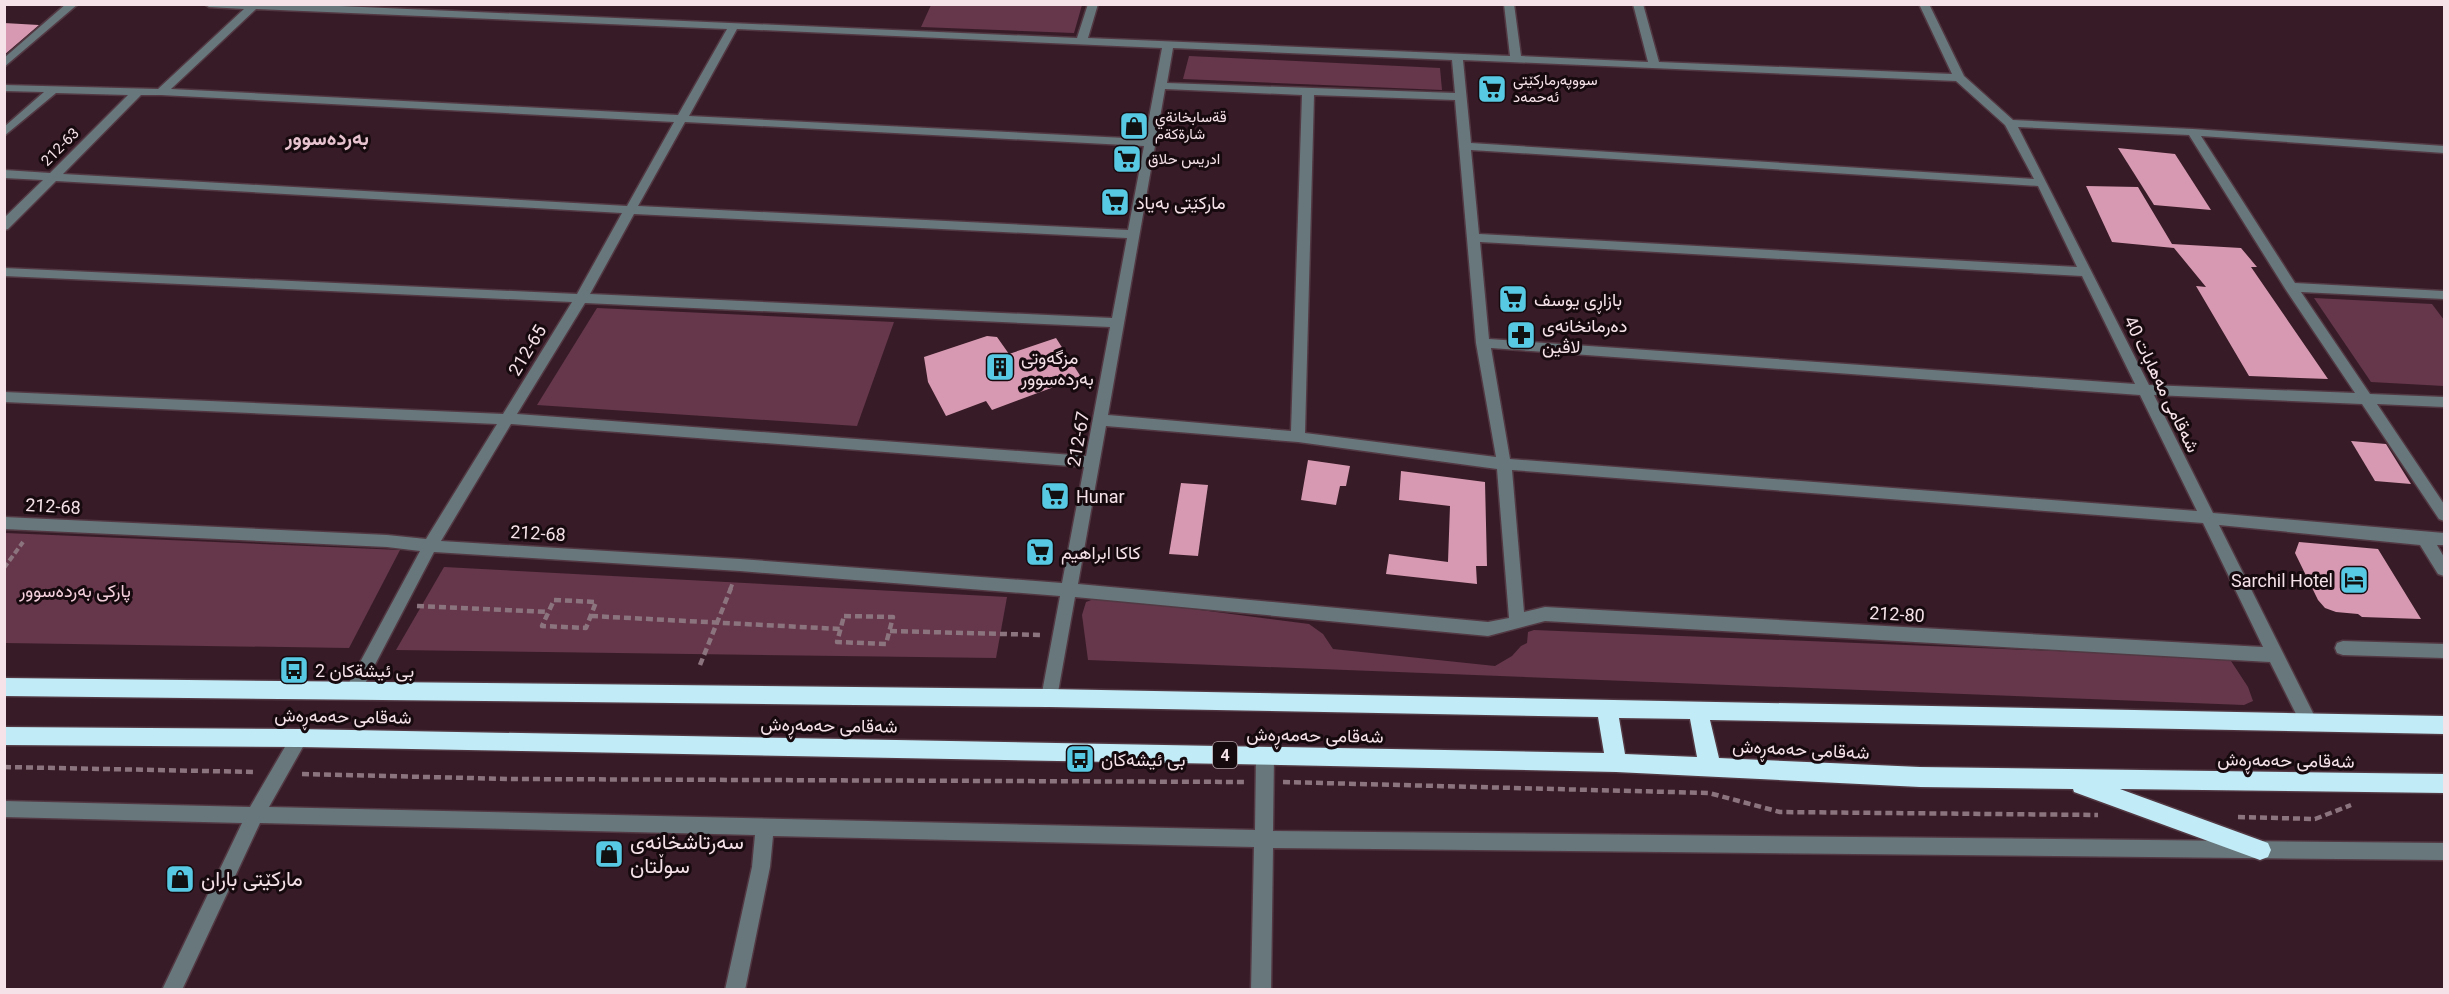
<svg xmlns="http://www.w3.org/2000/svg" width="2449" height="994" font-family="Roboto,Vazirmatn,sans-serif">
  <rect width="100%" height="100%" fill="#371c27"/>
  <g fill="#66374b">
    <path d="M 931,5 L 931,4 L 1082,5 L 1074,33 L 921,27 Z"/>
    <path d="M 1189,56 L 1440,68 L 1442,90 L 1183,79 Z"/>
    <path d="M 2314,298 L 2432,304 L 2444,320 L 2444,386 L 2371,382 Z"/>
    <path d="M 597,308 L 894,322 L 857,426 L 537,405 Z"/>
    <path d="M 5,533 L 400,550 L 349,648 L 5,643 Z"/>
    <path d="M 444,567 L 1007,597 L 996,658 L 396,650 Z"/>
    <path d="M 1094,599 L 1123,600 L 1309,624 L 1323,634 L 1333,649 L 1495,666 L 1512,656 L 1521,646 L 1527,643 L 1528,632 L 1534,630 L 2229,658 L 2248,687 L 2253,701 L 2244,705 L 1088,660 L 1082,615 L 1086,602 Z"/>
  </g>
  <g fill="#d799b1">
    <path d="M 4,23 L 39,25 L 4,55 Z"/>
    <path d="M 2118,148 L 2175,154 L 2211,210 L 2154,205 Z"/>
    <path d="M 2086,186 L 2138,187 L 2172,244 L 2241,248 L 2257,267 L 2251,267 L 2328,379 L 2249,376 L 2196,286 L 2206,287 L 2174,248 L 2112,242 Z"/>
    <path d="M 987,336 L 997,337 L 1009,354 L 1056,338 L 1081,377 L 992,410 L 986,401 L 946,416 L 928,382 L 924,357 Z"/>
    <path d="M 2351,441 L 2386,444 L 2411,484 L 2375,481 Z"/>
    <path d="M 1308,460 L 1350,466 L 1346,486 L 1340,486 L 1336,505 L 1301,500 Z"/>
    <path d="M 1401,471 L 1485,482 L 1487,566 L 1476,566 L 1477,584 L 1386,574 L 1389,554 L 1448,562 L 1450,506 L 1399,500 Z"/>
    <path d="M 1181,483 L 1208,485 L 1198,556 L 1169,554 Z"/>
    <path d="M 2299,542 L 2378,549 L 2421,619 L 2362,617 L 2358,614 L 2336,612 L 2325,608 L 2318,600 L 2295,553 Z"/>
  </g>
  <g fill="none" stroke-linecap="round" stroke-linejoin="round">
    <g stroke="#523842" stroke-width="3">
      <g id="minor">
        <path d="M 66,4 L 78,4 L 4,67 L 4,58 Z"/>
        <path d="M 204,4 L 294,4 L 1077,38 L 1088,4 L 1098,4 L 1088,38 L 1510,56 L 1504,4 L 1514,4 L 1521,56 L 1648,62 L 1633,4 L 1643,4 L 1659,62 L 1952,74 L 1919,4 L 1929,4 L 1964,76 L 2013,120 L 2193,129 L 2444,146 L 2444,153 L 2201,136 L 2295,283 L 2444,291 L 2444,299 L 2301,292 L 2370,394 L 2444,397 L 2444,407 L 2377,404 L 2444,504 L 2444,521 L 2439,519 L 2362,404 L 2154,395 L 2213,513 L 2444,533 L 2444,545 L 2437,545 L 2444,557 L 2444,576 L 2438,574 L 2420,545 L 2219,525 L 2318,723 L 2315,728 L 2309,731 L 2303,728 L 2270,662 L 1545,621 L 1488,636 L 1075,597 L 1057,698 L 1055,703 L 1049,705 L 1043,703 L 1041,698 L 1060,596 L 740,571 L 434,552 L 358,697 L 352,699 L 346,697 L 344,692 L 420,551 L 387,547 L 4,529 L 4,517 L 387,535 L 426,539 L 497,424 L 4,402 L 4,392 L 503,414 L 572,302 L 4,276 L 4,268 L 577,294 L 622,213 L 56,181 L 8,229 L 4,230 L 4,218 L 43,180 L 4,178 L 4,170 L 50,173 L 128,95 L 56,93 L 4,136 L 4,127 L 44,92 L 4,91 L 4,85 L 158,89 L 244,9 L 209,7 ZM 256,9 L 727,29 L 678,115 L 171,89 ZM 737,29 L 1162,48 L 1145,139 L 689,116 ZM 1173,48 L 1452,60 L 1455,93 L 1167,83 ZM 1463,60 L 1956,81 L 2005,125 L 2034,179 L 1471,143 ZM 1165,89 L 1302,95 L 1291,431 L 1108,415 ZM 141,95 L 161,95 L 674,122 L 627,206 L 63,174 ZM 1314,95 L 1455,100 L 1476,343 L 1496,457 L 1305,433 ZM 685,122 L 1144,146 L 1128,230 L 638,206 ZM 2018,127 L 2189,135 L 2286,290 L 2355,393 L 2149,385 ZM 1471,150 L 2038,186 L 2077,267 L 1479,234 ZM 634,214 L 1127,238 L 1112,318 L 590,294 ZM 1480,242 L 2082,276 L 2135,384 L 1489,339 ZM 585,303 L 1110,327 L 1086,456 L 517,414 ZM 1491,348 L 2140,395 L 2197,511 L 1510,459 ZM 511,424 L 1084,467 L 1062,583 L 740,559 L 441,541 ZM 1106,426 L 1298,442 L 1497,469 L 1509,618 L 1488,622 L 1078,584 ZM 1512,470 L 2203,523 L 2263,647 L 1545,607 L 1524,612 Z"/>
        <path d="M 2343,641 L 2444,644 L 2444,658 L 2343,655 L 2337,653 L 2335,648 L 2337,643 Z"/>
        <path d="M 299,730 L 305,733 L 308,738 L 269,807 L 1255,830 L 1256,756 L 1259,751 L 1265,748 L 1271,751 L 1274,756 L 1273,831 L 2444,843 L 2444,860 L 1273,848 L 1271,990 L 1251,990 L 1254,847 L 773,836 L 770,867 L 745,990 L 725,990 L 752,867 L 755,835 L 260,823 L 182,990 L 162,990 L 242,823 L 4,817 L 4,801 L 250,807 L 293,733 Z"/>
      </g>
    </g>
    <g stroke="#523842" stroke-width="3">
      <path id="highway" d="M 4,678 L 1049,689 L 2444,716 L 2444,734 L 1710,720 L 1719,758 L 1920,767 L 2444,774 L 2444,793 L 2120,789 L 2268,843 L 2271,850 L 2268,857 L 2260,860 L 2074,792 L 2073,789 L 1920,787 L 1616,772 L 1281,765 L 299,747 L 4,745 L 4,727 L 299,729 L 1604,753 L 1598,717 L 1049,707 L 4,696 ZM 1619,718 L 1690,719 L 1697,757 L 1625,754 Z"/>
    </g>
    <g stroke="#8c747e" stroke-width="4" stroke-dasharray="6 3" stroke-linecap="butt">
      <path d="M 4,568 L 23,542"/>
      <path d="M 730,590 L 733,582"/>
    </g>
    <g stroke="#8c747e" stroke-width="4.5" stroke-dasharray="7 4" stroke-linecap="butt">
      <path d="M 554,600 L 596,602 L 586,628 L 542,626 Z"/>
      <path d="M 417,606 L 548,612"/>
      <path d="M 591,616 L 840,629"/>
      <path d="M 844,616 L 893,617 L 886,644 L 837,642 Z"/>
      <path d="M 890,631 L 1042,635"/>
      <path d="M 700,665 L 731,588"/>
      <path d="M 4,767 L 256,772"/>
      <path d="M 302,774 L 511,779 L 1246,782"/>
      <path d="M 1283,782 L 1709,793 L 1780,812 L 2098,815"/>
      <path d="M 2238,817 L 2315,819 L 2351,805"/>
    </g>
    <use href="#minor" fill="#67777c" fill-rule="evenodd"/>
    <use href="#highway" fill="#c1ebf6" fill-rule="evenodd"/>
  </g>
  <defs>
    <g id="supermarket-square" transform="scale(1.5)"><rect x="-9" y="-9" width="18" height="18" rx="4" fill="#57c9e3" stroke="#170a0f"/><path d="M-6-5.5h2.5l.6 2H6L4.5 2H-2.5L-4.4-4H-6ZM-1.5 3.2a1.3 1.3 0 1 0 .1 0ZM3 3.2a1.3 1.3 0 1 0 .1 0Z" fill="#111"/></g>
    <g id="shop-square" transform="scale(1.5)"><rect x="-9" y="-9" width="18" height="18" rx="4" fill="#57c9e3" stroke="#170a0f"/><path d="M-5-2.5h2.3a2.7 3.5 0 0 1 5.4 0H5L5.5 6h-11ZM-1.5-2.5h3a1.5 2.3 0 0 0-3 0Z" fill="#111"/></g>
    <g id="pharmacy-square" transform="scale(1.5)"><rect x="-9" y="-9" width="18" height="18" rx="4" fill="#57c9e3" stroke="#170a0f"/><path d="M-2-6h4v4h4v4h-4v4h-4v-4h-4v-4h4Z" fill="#111"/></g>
    <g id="building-square" transform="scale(1.5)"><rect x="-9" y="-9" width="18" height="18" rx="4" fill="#57c9e3" stroke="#170a0f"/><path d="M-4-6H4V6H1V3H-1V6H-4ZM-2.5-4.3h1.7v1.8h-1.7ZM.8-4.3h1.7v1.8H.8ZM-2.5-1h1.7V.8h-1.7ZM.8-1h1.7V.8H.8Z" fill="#111"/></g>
    <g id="hotel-square" transform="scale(1.5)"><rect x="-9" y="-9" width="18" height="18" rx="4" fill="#57c9e3" stroke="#170a0f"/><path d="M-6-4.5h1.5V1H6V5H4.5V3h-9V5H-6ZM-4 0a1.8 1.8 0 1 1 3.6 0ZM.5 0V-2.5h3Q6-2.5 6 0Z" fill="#111"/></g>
    <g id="bus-square" transform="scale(1.5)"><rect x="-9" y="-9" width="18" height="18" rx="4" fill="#57c9e3" stroke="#170a0f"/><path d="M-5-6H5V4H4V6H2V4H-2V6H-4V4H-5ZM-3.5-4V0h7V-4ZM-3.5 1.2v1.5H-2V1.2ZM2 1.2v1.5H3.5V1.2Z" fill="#111"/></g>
  </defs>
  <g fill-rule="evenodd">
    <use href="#supermarket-square" x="1492" y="89"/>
    <use href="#shop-square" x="1134" y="126"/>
    <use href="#supermarket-square" x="1127" y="159"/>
    <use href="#supermarket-square" x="1115" y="202"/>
    <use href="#supermarket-square" x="1513" y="299"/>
    <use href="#pharmacy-square" x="1521" y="335"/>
    <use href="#building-square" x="1000" y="367"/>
    <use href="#supermarket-square" x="1055" y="496"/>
    <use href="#supermarket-square" x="1040" y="552"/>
    <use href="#hotel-square" x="2354" y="580"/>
    <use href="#bus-square" x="294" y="670"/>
    <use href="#bus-square" x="1080" y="759"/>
    <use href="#shop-square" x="609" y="854"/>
    <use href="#shop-square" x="180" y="879"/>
  </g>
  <g text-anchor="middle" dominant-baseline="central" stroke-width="6" stroke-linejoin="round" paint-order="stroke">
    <g font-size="15" fill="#f5e2e9" stroke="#170a0f" text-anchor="start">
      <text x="1513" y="80">سووپەرمارکێتی<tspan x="1513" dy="17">ئەحمەد</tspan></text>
      <text x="1155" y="117">قةسابخانةي<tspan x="1155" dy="17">شارةكةم</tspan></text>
      <text x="1148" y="159">ادريس حلاق</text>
    </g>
    <g font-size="15" fill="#f5e2e9" stroke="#170a0f">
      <text transform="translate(60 147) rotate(-45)">212-63</text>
    </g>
    <rect fill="#170a0f" stroke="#b2a1a8" stroke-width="1.5" x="1213" y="742" width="24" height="26" rx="4.5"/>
    <g font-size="16" font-weight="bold" fill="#f5e2e9">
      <text x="1225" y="755">4</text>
    </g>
    <g font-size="18" fill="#f5e2e9" stroke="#170a0f" text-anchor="start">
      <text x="1136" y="202">مارکێتی بەیاد</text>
      <text x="1534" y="299">بازاڕی یوسف</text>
      <text x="1542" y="325">دەرمانخانەی<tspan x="1542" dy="21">لاڤین</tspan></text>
      <text x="1021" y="357">مزگەوتی<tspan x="1021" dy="21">بەردەسوور</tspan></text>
      <text x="1076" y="496">Hunar</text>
      <text x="1061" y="552">کاکا ابراهيم</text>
      <text x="2333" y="580" text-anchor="end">Sarchil Hotel</text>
      <text x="315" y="670">بی ئيشةكان 2</text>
      <text x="1101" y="759">بی ئیشەکان</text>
    </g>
    <g font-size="18" fill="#f5e2e9" stroke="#170a0f">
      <text transform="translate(527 350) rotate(-59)">212-65</text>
      <text transform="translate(2162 384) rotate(64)">شەقامی مەهابات 40</text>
      <text transform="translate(1078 439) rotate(-80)">212-67</text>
      <text transform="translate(53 506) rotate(3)">212-68</text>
      <text transform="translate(538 533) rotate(3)">212-68</text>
      <text transform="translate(1897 614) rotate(3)">212-80</text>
      <text transform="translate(343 716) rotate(1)">شەقامی حەمەڕەش</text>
      <text transform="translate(829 725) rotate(1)">شەقامی حەمەڕەش</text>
      <text transform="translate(1315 735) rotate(1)">شەقامی حەمەڕەش</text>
      <text transform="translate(1801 749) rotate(3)">شەقامی حەمەڕەش</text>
      <text transform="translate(2286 760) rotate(1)">شەقامی حەمەڕەش</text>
    </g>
    <g font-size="18" fill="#f4d0dd" stroke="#170a0f">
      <text x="75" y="590">پارکی بەردەسوور</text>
    </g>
    <g font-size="20" font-weight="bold" fill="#e7c2cf" stroke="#170a0f">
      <text x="327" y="138">بەردەسوور</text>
    </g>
    <g font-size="21" fill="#f5e2e9" stroke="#170a0f" text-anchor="start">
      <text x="630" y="842">سەرتاشخانەی<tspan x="630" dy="24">سوڵتان</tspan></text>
      <text x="201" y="879">ماركێتی باران</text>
    </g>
  </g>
  <rect width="2449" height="994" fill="none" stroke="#f5e2e9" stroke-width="12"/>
</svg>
